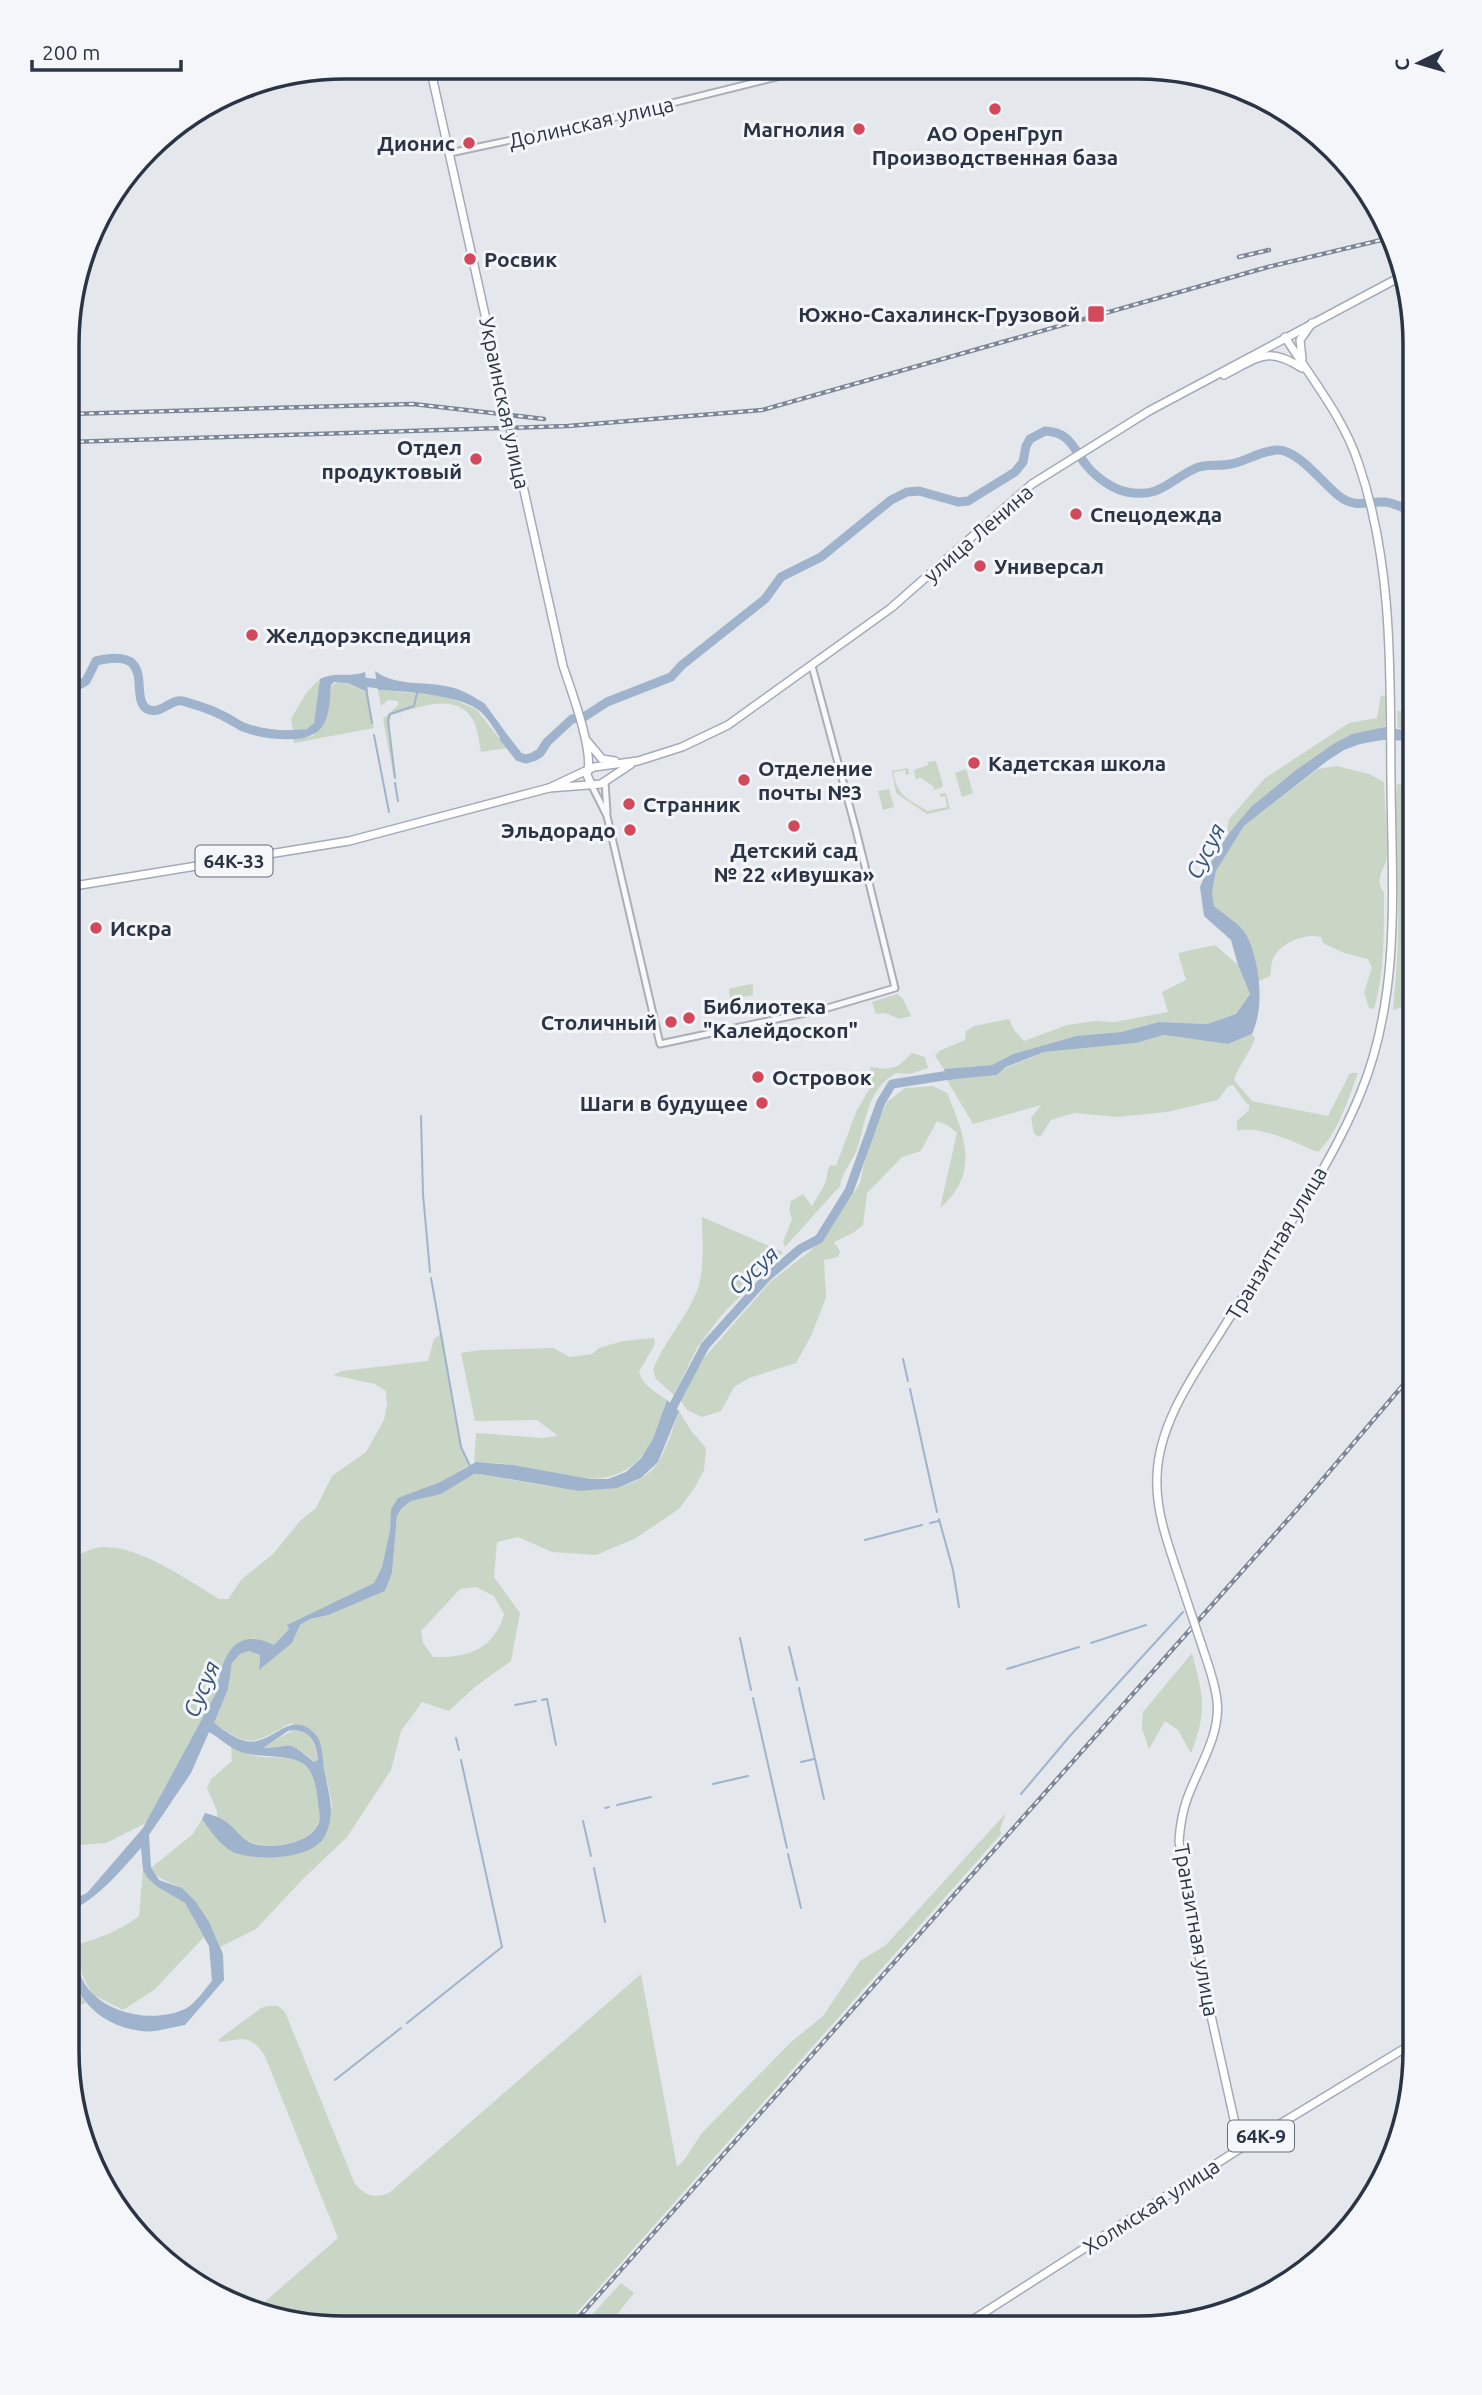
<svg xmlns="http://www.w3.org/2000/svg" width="1482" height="2395" font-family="Ubuntu,sans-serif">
  <rect width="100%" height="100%" fill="#e4e7ec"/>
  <g fill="#c9d6c5" fill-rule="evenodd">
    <path d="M 320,679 L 314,723 L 307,729 L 293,731 L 291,719 L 306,693 Z"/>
    <path d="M 340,681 L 368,692 L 374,728 L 294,743 L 293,738 L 313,736 L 326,718 L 332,685 Z"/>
    <path d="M 378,690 L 444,696 L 476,709 L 507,748 L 481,752 C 479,742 478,729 473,720 C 456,690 416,709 391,715 L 389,725 L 396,778 L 394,778 L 383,719 L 399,704 L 397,701 L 388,700 L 381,706 Z"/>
    <path d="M 1381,695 L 1386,697 L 1385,727 C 1366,730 1352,739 1335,748 C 1292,772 1262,794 1229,833 L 1227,830 L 1229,819 L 1265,778 L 1349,723 L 1377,718 Z"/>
    <path d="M 1397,711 L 1415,711 L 1415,732 L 1398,728 Z"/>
    <path d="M 936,761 L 943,785 L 941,788 L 933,790 L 934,787 L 920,777 L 916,780 L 914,770 L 928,765 L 928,762 Z"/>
    <path d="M 1337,766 L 1369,774 L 1384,782 C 1384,797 1389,850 1386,861 C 1382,873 1375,881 1384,892 C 1384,931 1385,971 1374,1009 L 1369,1008 L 1364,992 L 1372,968 L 1368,959 L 1344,953 L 1323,943 L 1321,937 C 1305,933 1280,943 1273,959 C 1271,963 1271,971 1270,976 L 1259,981 L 1246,934 L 1214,906 L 1212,893 L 1216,871 L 1244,826 L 1318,769 Z"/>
    <path d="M 908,768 L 909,774 L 906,775 L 905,770 L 894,772 L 894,775 C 897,796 911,801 928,811 L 947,807 L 945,796 L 940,797 L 940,794 L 946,793 L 950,809 L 927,814 L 896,793 L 892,771 Z"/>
    <path d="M 966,769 L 973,793 L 962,797 L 955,773 Z"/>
    <path d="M 1397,784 L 1415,785 L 1415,833 L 1405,838 L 1412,908 L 1408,915 L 1402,1007 L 1393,1010 C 1396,976 1399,942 1398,908 C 1398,866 1394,825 1397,784 Z"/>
    <path d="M 889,789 L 894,807 L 883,810 L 878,791 Z"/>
    <path d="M 1215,945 L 1238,965 L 1250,994 L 1236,1014 L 1207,1024 L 1159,1022 L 1121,1032 L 1076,1036 L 1013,1054 L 992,1065 L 944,1069 L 935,1056 L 939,1051 L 965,1040 L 966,1031 L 974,1026 L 1009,1019 L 1014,1030 L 1024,1041 L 1067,1025 L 1094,1021 L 1115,1022 L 1168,1012 L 1162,992 L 1186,980 L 1178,953 Z"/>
    <path d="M 750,984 L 753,985 L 753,995 L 730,999 L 729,989 Z"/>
    <path d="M 897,994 L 903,999 L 911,1016 L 900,1019 L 885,1013 L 876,1014 L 872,1002 Z"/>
    <path d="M 1252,1034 L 1255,1038 C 1250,1053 1239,1064 1234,1080 L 1252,1101 L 1328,1116 L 1350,1073 L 1358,1073 C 1348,1099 1338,1133 1318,1152 C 1299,1144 1257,1124 1237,1131 L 1237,1121 L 1249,1110 L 1249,1104 L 1247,1104 L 1233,1085 L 1228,1086 L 1218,1100 L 1167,1112 L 1117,1117 L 1074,1113 L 1051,1120 L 1040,1137 L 1034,1134 L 1031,1118 L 1041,1105 L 973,1124 L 947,1080 L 997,1075 L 1006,1068 L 1044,1052 L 1136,1043 L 1164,1035 L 1228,1044 Z"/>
    <path d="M 912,1053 L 925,1057 L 928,1068 L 910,1074 L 896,1073 C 868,1089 866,1119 858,1146 C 854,1161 842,1170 840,1186 L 785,1247 L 783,1242 L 792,1219 L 789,1210 L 791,1201 L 803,1194 L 812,1206 C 816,1198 822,1191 825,1183 C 828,1176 826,1172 830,1165 L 836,1166 L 856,1112 L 872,1084 L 870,1067 C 893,1070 896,1070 912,1053 Z"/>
    <path d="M 933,1086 L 947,1093 C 964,1134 981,1173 940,1208 L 957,1133 L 949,1126 L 937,1121 L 921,1151 L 902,1157 L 867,1193 L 863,1225 L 853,1233 L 834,1242 L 840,1251 L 838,1257 L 824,1260 L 826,1298 L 811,1336 L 796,1363 L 749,1378 L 734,1387 L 721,1411 L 702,1417 L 687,1410 L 680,1400 L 704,1358 L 770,1282 L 810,1251 L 830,1230 L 860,1183 L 867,1149 L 887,1102 L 905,1088 Z"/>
    <path d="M 702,1217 L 783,1252 L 720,1317 L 697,1348 L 674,1395 L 656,1379 L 653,1370 C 664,1341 687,1318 698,1288 C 705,1266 702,1240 702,1217 Z"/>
    <path d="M 442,1333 L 461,1447 L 469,1465 L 440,1482 L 398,1499 L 391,1509 L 390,1530 L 382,1567 L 374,1583 L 287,1626 L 289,1629 L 274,1645 L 252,1638 L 220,1672 L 216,1693 L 146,1823 L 106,1843 L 67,1846 L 67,1562 C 76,1556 92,1547 103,1547 C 138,1545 190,1581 219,1599 L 228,1599 L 241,1580 L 273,1554 L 300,1521 L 316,1508 L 332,1476 L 366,1452 L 384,1420 L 387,1405 L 386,1391 L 375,1384 L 333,1375 L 342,1371 L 428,1361 L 434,1339 Z"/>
    <path d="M 654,1338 L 655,1344 L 639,1372 C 643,1386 656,1392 667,1400 C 662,1413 659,1429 652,1441 C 610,1515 538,1456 474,1463 L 476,1433 L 543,1438 L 558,1436 L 537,1420 L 475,1421 L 461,1353 L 480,1350 L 553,1348 L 570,1357 L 592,1354 L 599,1348 L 623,1341 Z"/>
    <path d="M 679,1411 L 692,1432 L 706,1448 L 704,1470 L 695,1487 L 679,1509 L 636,1538 L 596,1555 L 552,1552 L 518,1537 L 497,1542 L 494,1577 L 520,1613 L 511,1661 L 476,1686 L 449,1711 L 422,1702 L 401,1731 L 391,1770 L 347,1837 L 303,1879 L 256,1929 L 220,1947 C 211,1926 200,1904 183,1890 C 170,1879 163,1885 151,1868 L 193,1834 L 202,1819 L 209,1829 L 256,1857 L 287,1856 L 319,1844 L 324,1837 L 330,1821 L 332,1804 L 318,1739 L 291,1723 C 251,1744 253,1749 213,1723 L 228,1689 L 232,1663 L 240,1654 L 249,1651 L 260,1655 L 259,1669 L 292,1643 L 300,1625 L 310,1619 L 330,1615 L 385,1591 L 392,1573 L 397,1516 L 402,1508 L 411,1501 L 441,1493 L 474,1474 L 480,1474 C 527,1481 628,1511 659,1461 C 668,1446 673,1427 679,1411 ZM 476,1587 L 494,1596 L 504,1614 C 494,1650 467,1658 433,1657 L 423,1643 L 421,1631 L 460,1589 Z"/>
    <path d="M 1192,1653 C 1203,1696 1208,1710 1191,1753 L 1178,1730 L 1165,1721 L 1149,1749 L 1142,1729 L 1143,1712 Z"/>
    <path d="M 294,1730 C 311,1731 316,1744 318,1760 L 315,1762 C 291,1741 292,1746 263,1748 L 262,1747 Z"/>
    <path d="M 231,1747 C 240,1752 251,1756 262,1757 C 275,1758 294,1756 304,1764 C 311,1770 314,1781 316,1789 C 318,1798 322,1818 317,1826 C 305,1844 276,1848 257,1844 C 240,1841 232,1824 217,1817 L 217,1811 L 207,1788 L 211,1779 L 232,1761 Z"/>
    <path d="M 1006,1813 L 1000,1829 L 1001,1834 L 564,2327 L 308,2326 L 253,2312 L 338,2238 L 265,2056 C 251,2035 244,2038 221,2042 L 218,2040 L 261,2008 L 268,2006 L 278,2006 L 285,2012 L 355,2184 C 366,2196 374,2199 389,2193 L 641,1974 L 677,2167 L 685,2159 L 702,2133 L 791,2042 L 823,2016 L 860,1961 L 886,1945 Z"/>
    <path d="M 143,1870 L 156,1886 L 185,1903 L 204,1937 L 154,1990 L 123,2010 L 92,1994 L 68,1947 C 94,1940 117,1933 139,1916 Z"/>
    <path d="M 67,1965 L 78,1991 L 86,2003 L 67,2009 Z"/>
    <path d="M 621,2283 L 634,2293 L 607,2327 L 581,2327 Z"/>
  </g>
  <g fill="#9fb4cc" fill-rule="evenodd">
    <path d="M 375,671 C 398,688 428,680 454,688 C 465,691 475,698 484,703 C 486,705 509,737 513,743 L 507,748 C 499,737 490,720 481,712 C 463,695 402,691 378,690 Z"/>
    <path d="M 365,672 L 368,692 L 347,683 L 334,682 L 331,685 C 329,713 329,739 293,738 L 293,731 L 307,729 L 314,723 L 320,679 C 335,671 350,678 365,672 Z"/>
    <path d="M 1385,727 L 1415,732 L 1415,741 L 1382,740 L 1360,744 L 1344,750 L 1327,761 L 1244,826 L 1216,871 L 1212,893 L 1214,906 C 1223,914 1242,925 1247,936 C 1260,964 1265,1006 1252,1034 L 1228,1044 L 1164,1035 L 1136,1043 L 1044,1052 L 1006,1067 L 997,1075 L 947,1080 L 944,1069 L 992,1065 L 1013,1054 L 1076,1036 L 1121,1032 L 1159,1022 L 1207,1024 L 1236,1014 L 1250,994 L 1238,965 L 1231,940 L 1204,916 L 1200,887 L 1209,865 L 1229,833 L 1252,806 L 1296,770 L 1335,743 L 1352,734 Z"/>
    <path d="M 667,1400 L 679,1411 L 658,1462 L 641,1478 L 617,1488 L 579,1491 L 480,1474 L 474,1474 L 441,1494 L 411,1501 L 402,1508 L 397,1516 L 392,1573 L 385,1591 L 329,1615 L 310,1619 L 300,1625 L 292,1643 L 259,1670 L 260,1655 L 249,1651 L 240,1654 L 232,1663 L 228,1689 L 214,1723 C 225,1731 242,1745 257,1741 C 278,1736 293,1712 314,1733 C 324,1742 322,1761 325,1773 C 329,1796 336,1814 325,1836 C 312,1860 258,1861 235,1853 C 223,1848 209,1830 202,1819 L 205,1813 C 212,1815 219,1817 225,1821 C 236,1828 241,1840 254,1844 C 273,1849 308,1844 318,1825 C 321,1819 319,1810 318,1803 C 317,1791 314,1772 304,1764 C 291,1754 258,1758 241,1752 C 229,1748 220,1738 209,1732 L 191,1773 L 149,1835 L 151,1867 L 159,1880 L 182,1888 L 196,1902 L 209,1922 L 223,1954 L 224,1980 L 185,2025 C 172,2027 155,2033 141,2031 C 94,2025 67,1990 67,1944 C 73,1957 82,1984 92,1993 C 114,2016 157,2022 185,2009 C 195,2004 205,1989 212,1981 L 209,1946 L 185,1903 L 156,1886 L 147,1877 L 143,1870 L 141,1848 C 118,1874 98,1898 67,1913 L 67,1902 L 87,1893 L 143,1828 L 216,1693 C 222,1659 232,1625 274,1645 L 289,1629 L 287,1625 L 374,1583 L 382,1567 L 390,1530 L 391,1509 L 398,1498 L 440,1482 L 476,1462 L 513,1465 L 590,1479 L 608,1479 L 626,1472 L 641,1458 L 653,1439 ZM 294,1730 C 311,1731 317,1744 318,1760 L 314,1762 C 286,1739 296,1747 263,1748 L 288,1731 Z"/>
  </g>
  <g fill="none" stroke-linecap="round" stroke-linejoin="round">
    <g stroke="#9fb4cc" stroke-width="2">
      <path d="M 366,689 L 372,723"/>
      <path d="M 374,735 L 389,812"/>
      <path d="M 395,778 L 388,720 L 390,714 L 414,706 L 417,693"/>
      <path d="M 395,783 L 398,801"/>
      <path d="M 421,1116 L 423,1194 L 430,1272"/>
      <path d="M 431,1278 L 461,1447 L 470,1466"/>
      <path d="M 903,1359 L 908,1381"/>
      <path d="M 910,1389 L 937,1512"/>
      <path d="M 939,1519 L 953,1570 L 959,1607"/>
      <path d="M 930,1523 L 939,1521"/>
      <path d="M 865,1540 L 922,1525"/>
      <path d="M 740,1638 L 751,1690"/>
      <path d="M 1091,1643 L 1146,1625"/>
      <path d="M 789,1647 L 797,1680"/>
      <path d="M 1007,1669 L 1079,1647"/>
      <path d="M 799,1688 L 824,1799"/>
      <path d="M 753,1698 L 787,1848"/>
      <path d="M 542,1700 L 547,1699 L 556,1745"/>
      <path d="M 515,1705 L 536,1701"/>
      <path d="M 456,1738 L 459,1750"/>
      <path d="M 801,1762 L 814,1759"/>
      <path d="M 713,1784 L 748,1776"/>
      <path d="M 1021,1794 L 1069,1737 L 1183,1612"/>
      <path d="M 617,1805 L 651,1797"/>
      <path d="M 605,1808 L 609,1807"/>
      <path d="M 583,1821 L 591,1856"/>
      <path d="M 788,1854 L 801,1908"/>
      <path d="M 594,1868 L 605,1922"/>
      <path d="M 407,2023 L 502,1947 L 461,1760"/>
      <path d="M 335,2080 L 401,2028"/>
    </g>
    <g stroke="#9fb4cc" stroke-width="9">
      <path d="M 356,681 L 387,685"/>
      <path d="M 68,691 L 86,681 L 96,661 C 159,646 128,697 147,709 C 160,716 171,698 183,701 C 193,704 210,709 219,714 C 227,717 235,723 243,727 C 262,734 282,736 302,734"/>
      <path d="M 504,738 L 519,757 L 526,759 L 533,757 L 540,753 L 547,742 L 572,719 L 584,717 L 607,702 L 671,677 L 682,665 L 765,599 L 781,577 L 821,557 L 891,500 L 907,492 L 919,491 L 958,502 L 968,501 L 1015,472 L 1023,462 L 1026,446 L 1030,439 L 1045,431 C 1071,432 1073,449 1087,466 C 1096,477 1112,489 1127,492 C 1160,498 1167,482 1194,469 C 1206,463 1218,467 1231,464 C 1247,461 1260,451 1277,450 C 1298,449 1323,484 1339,496 C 1356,509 1367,501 1385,502 C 1395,503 1406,509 1415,513"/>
      <path d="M 669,1414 L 705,1346 L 767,1277 L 800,1249 L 819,1239 L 849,1191 L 881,1102 L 892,1084 L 956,1074"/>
    </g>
    <g stroke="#a9aeb7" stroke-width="9">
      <g id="minor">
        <path d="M 450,153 L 596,122 L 813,68"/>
        <path d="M 605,781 L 607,813"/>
        <path d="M 591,784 L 607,816 L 660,1044 L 824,1009 L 895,988 L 856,830 L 812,666"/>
      </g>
    </g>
    <g stroke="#a3abb8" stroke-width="10">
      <g id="major">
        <path d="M 430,67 L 563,666 C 571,690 595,753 587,775 L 591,784"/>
        <path d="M 1302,359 L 1300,340 L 1312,323"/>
        <path d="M 1224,375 C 1258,358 1267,345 1302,368"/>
        <path d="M 587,741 L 602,759 L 615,761"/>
        <path d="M 549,788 L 594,767 L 638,761 L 682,747 L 728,725 L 891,608 L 1032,484 L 1149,411 L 1402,276"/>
        <path d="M 68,887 L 349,841 L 549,788 L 601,784 L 631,764"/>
        <path d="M 1185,1595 C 1173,1557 1155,1516 1157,1477 C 1158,1422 1197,1370 1225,1325 C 1271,1252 1329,1171 1361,1092 C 1401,994 1392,888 1391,785 C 1390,678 1394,568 1359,465 C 1344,418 1311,378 1285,337"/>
        <path d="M 1201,1643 C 1207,1662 1215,1681 1217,1701 C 1221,1735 1198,1768 1187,1799 C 1182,1813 1180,1827 1179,1841 L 1204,1984 L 1234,2119 L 1244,2146"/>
        <path d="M 960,2328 L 1244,2146 L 1415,2042"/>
      </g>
    </g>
    <use href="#minor" stroke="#f7f8fa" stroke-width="5"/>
    <use href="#major" stroke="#fff" stroke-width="7"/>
    <g stroke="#7d8696" stroke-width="4.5">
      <g id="rail">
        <path d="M 1239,257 L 1269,250"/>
        <path d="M 69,414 L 413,404 L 544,419"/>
        <path d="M 69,442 L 568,426 L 762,410 L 1268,267 L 1394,237"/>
        <path d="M 570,2327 L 1300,1506 L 1415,1371"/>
      </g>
    </g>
    <use href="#rail" stroke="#f4f6f9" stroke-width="2" stroke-dasharray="5" stroke-linecap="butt"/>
    <g stroke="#a3abb8" stroke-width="10" stroke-linecap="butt">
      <path id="major-bridge" d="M 1185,1595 L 1201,1643"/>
    </g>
    <use href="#major-bridge" stroke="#fff" stroke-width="7"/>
  </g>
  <g fill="#d1495b" stroke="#f4f6f9" stroke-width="2.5">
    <circle cx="995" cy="109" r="7"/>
    <circle cx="859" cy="129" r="7"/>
    <circle cx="469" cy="143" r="7"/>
    <circle cx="470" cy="259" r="7"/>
    <rect x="1087" y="305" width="18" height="18" rx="3.5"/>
    <circle cx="476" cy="459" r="7"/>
    <circle cx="1076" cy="514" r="7"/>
    <circle cx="980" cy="566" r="7"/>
    <circle cx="252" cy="635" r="7"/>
    <circle cx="974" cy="763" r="7"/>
    <circle cx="744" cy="780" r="7"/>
    <circle cx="629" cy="804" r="7"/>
    <circle cx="794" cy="826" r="7"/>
    <circle cx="630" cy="830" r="7"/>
    <circle cx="96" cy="928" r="7"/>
    <circle cx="689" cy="1018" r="7"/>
    <circle cx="671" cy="1022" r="7"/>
    <circle cx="758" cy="1077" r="7"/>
    <circle cx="762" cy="1103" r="7"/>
  </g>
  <g text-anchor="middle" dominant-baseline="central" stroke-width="6" stroke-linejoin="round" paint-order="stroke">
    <g fill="#f4f6f9" stroke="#676e7b" stroke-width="2">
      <rect x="195.5" y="845.5" width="77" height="31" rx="5"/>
      <rect x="1228" y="2120.5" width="66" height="31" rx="5"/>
    </g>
    <g font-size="19" font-weight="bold" fill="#2b3445">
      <text x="234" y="861">64К-33</text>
      <text x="1261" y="2136">64К-9</text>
    </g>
    <g font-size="21" fill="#2b3445" stroke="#f4f6f9">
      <text transform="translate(591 122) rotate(-13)">Долинская улица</text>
      <text transform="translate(505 403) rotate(78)">Украинская улица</text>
      <text transform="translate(978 533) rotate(-41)">улица Ленина</text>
      <text transform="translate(1276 1243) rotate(-59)">Транзитная улица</text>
      <text transform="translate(1197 1930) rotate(80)">Транзитная улица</text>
      <text transform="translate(1151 2206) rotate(-33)">Холмская улица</text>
    </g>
    <g font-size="21" font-weight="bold" fill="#2b3445" stroke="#f4f6f9" text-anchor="start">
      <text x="845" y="129" text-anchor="end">Магнолия</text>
      <text x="995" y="133" text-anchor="middle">АО ОренГруп<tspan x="995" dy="24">Производственная база</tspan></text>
      <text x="455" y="143" text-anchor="end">Дионис</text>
      <text x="484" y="259">Росвик</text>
      <text x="1080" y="314" text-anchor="end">Южно-Сахалинск-Грузовой</text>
      <text x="462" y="447" text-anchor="end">Отдел<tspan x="462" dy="24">продуктовый</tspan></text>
      <text x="1090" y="514">Спецодежда</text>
      <text x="994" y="566">Универсал</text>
      <text x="266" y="635">Желдорэкспедиция</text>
      <text x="988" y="763">Кадетская школа</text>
      <text x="758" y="768">Отделение<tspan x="758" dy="24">почты №3</tspan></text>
      <text x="643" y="804">Странник</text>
      <text x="616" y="830" text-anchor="end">Эльдорадо</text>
      <text x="794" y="850" text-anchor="middle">Детский сад<tspan x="794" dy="24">№ 22 «Ивушка»</tspan></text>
      <text x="110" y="928">Искра</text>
      <text x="703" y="1006">Библиотека<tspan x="703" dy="24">"Калейдоскоп"</tspan></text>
      <text x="657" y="1022" text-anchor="end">Столичный</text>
      <text x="772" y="1077">Островок</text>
      <text x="748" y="1103" text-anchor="end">Шаги в будущее</text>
    </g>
    <g font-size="23" font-style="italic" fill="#34527a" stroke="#f4f6f9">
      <text transform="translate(1205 851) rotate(-63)">Сусуя</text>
      <text transform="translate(753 1270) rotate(-43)">Сусуя</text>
      <text transform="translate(201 1689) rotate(-67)">Сусуя</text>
    </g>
  </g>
  <path d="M0 0H1482V2395H0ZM344 79H1138A265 265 0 0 1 1403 344V2051A265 265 0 0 1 1138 2316H344A265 265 0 0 1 79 2051V344A265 265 0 0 1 344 79Z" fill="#f4f6f9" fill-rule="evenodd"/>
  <path fill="none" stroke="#2b3445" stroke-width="3.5" d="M344 79H1138A265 265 0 0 1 1403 344V2051A265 265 0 0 1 1138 2316H344A265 265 0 0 1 79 2051V344A265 265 0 0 1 344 79Z"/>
  <g transform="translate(1419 63) rotate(265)" stroke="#f4f6f9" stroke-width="5" paint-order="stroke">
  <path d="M0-5L12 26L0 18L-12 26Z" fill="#2b3445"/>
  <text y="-10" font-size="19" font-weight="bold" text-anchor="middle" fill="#2b3445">С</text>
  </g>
  <path d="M32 60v10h149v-10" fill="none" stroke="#2b3445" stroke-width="3.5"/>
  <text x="42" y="60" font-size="21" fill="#2b3445" stroke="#f4f6f9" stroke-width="5" paint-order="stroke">200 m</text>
</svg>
